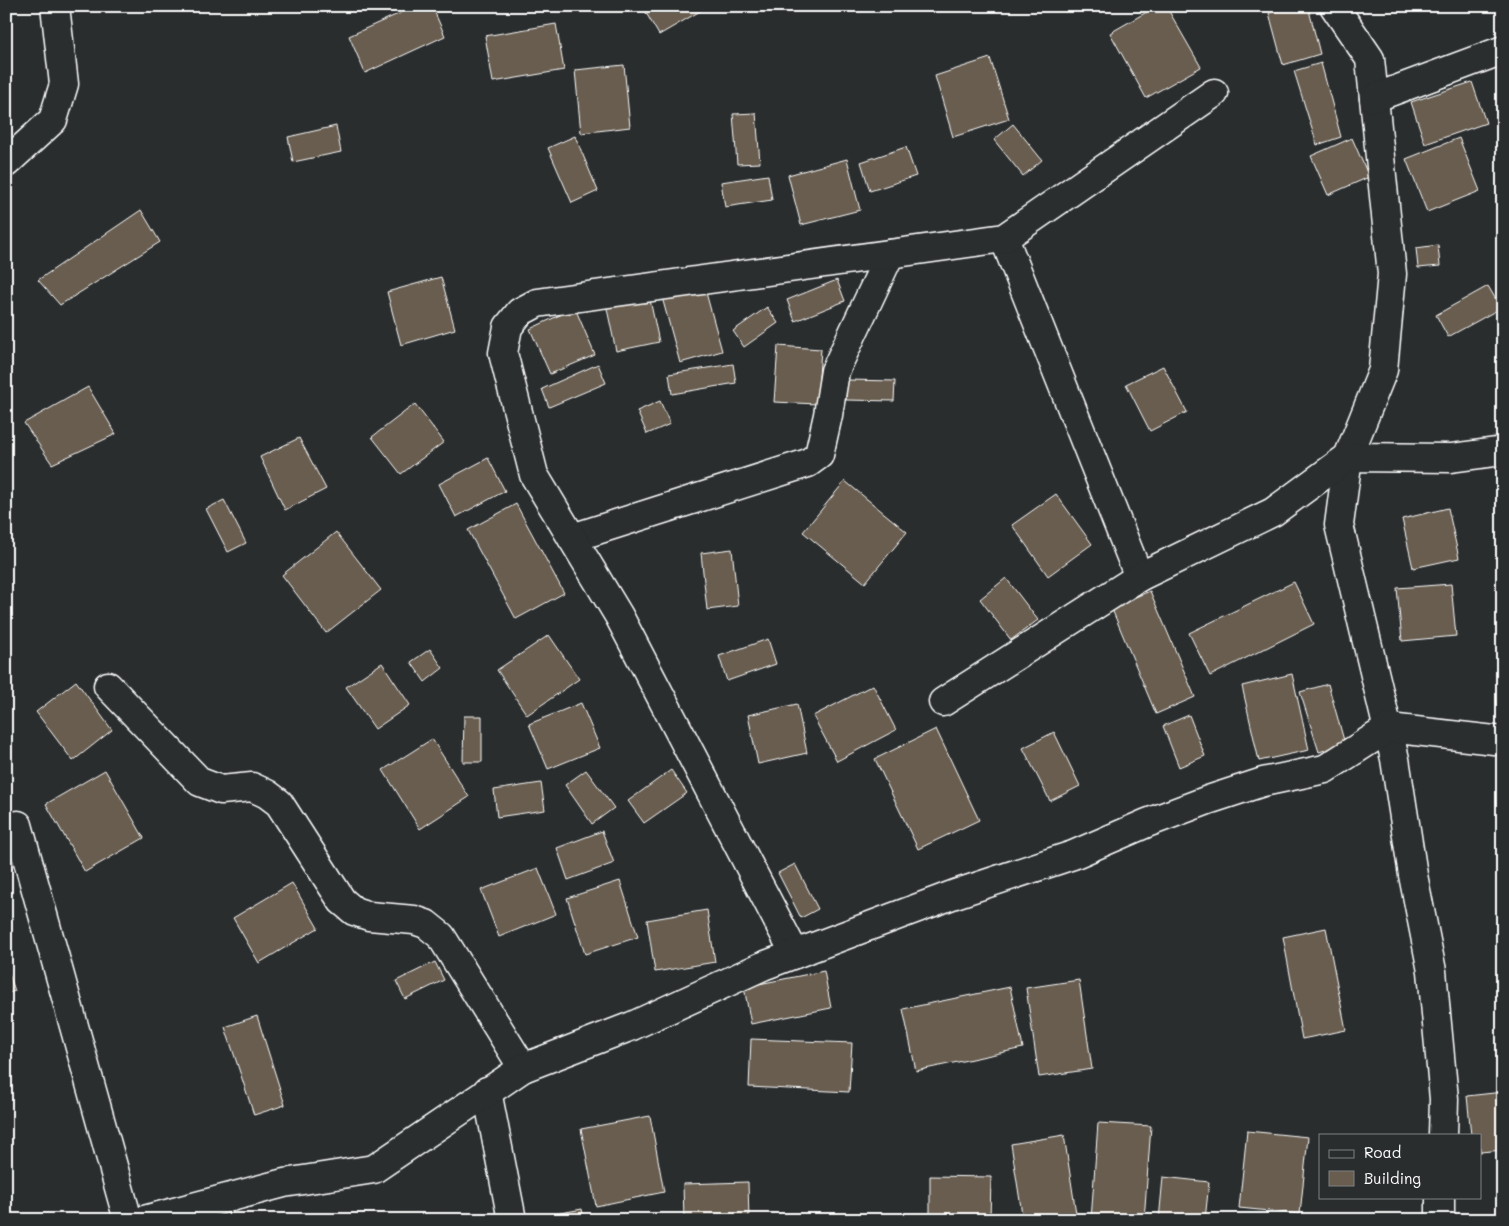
<svg xmlns="http://www.w3.org/2000/svg" width="1509" height="1226" font-family="Mali,sans-serif">
  <rect width="100%" height="100%" fill="#2a2d2e"/>
  <filter id="ink" filterUnits="userSpaceOnUse"><feTurbulence type="fractalNoise" baseFrequency=".02" numOctaves="2"/><feDisplacementMap in="SourceGraphic" scale="10" xChannelSelector="R" yChannelSelector="G"/><feConvolveMatrix kernelMatrix="1 2 1 2 8 2 1 2 1" color-interpolation-filters="sRGB"/></filter>
  <g filter="url(#ink)">
    <g fill="#685d4f" stroke="#fff">
      <path d="M 416,6 L 432,6 L 445,36 L 365,73 L 349,36 Z"/>
      <path d="M 642,6 L 700,6 L 702,10 L 659,35 Z"/>
      <path d="M 1157,6 L 1166,6 L 1201,67 L 1146,98 L 1110,33 Z"/>
      <path d="M 1293,6 L 1308,6 L 1320,54 L 1283,65 L 1269,13 Z"/>
      <path d="M 556,24 L 564,70 L 493,82 L 485,36 Z"/>
      <path d="M 990,58 L 1009,119 L 953,137 L 935,76 Z"/>
      <path d="M 1321,63 L 1341,137 L 1317,145 L 1294,71 Z"/>
      <path d="M 624,65 L 630,127 L 581,133 L 575,70 Z"/>
      <path d="M 1472,82 L 1486,123 L 1425,144 L 1411,102 Z"/>
      <path d="M 756,113 L 760,163 L 737,164 L 733,114 Z"/>
      <path d="M 1013,124 L 1042,160 L 1023,176 L 994,140 Z"/>
      <path d="M 336,126 L 341,152 L 293,162 L 288,137 Z"/>
      <path d="M 575,136 L 598,191 L 572,203 L 548,148 Z"/>
      <path d="M 1352,138 L 1369,177 L 1328,195 L 1311,156 Z"/>
      <path d="M 1459,138 L 1480,191 L 1427,212 L 1406,159 Z"/>
      <path d="M 906,147 L 916,176 L 870,191 L 861,162 Z"/>
      <path d="M 847,159 L 860,210 L 801,225 L 788,175 Z"/>
      <path d="M 768,175 L 772,200 L 725,207 L 721,182 Z"/>
      <path d="M 141,210 L 160,242 L 60,305 L 38,280 Z"/>
      <path d="M 1438,245 L 1440,266 L 1418,268 L 1416,248 Z"/>
      <path d="M 441,277 L 455,329 L 401,345 L 387,292 Z"/>
      <path d="M 702,278 L 722,351 L 680,363 L 660,290 Z"/>
      <path d="M 837,280 L 845,301 L 795,321 L 787,300 Z"/>
      <path d="M 1488,286 L 1501,308 L 1448,337 L 1436,315 Z"/>
      <path d="M 649,295 L 659,342 L 616,351 L 606,304 Z"/>
      <path d="M 767,307 L 778,323 L 744,347 L 733,331 Z"/>
      <path d="M 575,308 L 595,355 L 550,374 L 530,329 Z"/>
      <path d="M 778,346 L 821,349 L 817,404 L 774,402 Z"/>
      <path d="M 598,364 L 606,383 L 549,407 L 542,389 Z"/>
      <path d="M 733,364 L 736,383 L 672,394 L 669,374 Z"/>
      <path d="M 1163,366 L 1187,412 L 1150,431 L 1126,384 Z"/>
      <path d="M 847,380 L 895,381 L 894,401 L 846,400 Z"/>
      <path d="M 88,387 L 116,434 L 52,464 L 24,423 Z"/>
      <path d="M 660,401 L 670,424 L 647,434 L 637,411 Z"/>
      <path d="M 415,404 L 444,442 L 401,474 L 372,437 Z"/>
      <path d="M 299,438 L 326,489 L 285,510 L 260,457 Z"/>
      <path d="M 488,458 L 505,491 L 456,517 L 439,484 Z"/>
      <path d="M 845,481 L 907,532 L 865,583 L 803,532 Z"/>
      <path d="M 1056,494 L 1092,544 L 1048,576 L 1012,525 Z"/>
      <path d="M 224,500 L 246,543 L 228,552 L 206,509 Z"/>
      <path d="M 516,504 L 564,593 L 516,619 L 468,530 Z"/>
      <path d="M 1448,508 L 1459,558 L 1413,568 L 1402,519 Z"/>
      <path d="M 336,532 L 381,590 L 326,633 L 282,575 Z"/>
      <path d="M 732,549 L 738,606 L 707,610 L 701,553 Z"/>
      <path d="M 1006,578 L 1038,620 L 1011,640 L 980,599 Z"/>
      <path d="M 1294,582 L 1314,624 L 1210,676 L 1189,633 Z"/>
      <path d="M 1451,584 L 1456,636 L 1402,641 L 1397,588 Z"/>
      <path d="M 1150,591 L 1195,697 L 1156,714 L 1111,607 Z"/>
      <path d="M 549,635 L 579,679 L 527,715 L 497,670 Z"/>
      <path d="M 768,639 L 776,664 L 727,681 L 719,656 Z"/>
      <path d="M 430,649 L 443,668 L 425,682 L 411,662 Z"/>
      <path d="M 382,663 L 410,705 L 375,729 L 346,687 Z"/>
      <path d="M 1292,674 L 1309,750 L 1259,761 L 1242,686 Z"/>
      <path d="M 76,681 L 112,730 L 73,761 L 36,712 Z"/>
      <path d="M 1328,684 L 1345,744 L 1319,752 L 1300,692 Z"/>
      <path d="M 873,685 L 896,730 L 837,761 L 813,716 Z"/>
      <path d="M 581,703 L 600,748 L 548,769 L 529,724 Z"/>
      <path d="M 797,704 L 807,753 L 758,764 L 748,715 Z"/>
      <path d="M 1189,715 L 1205,756 L 1179,767 L 1163,726 Z"/>
      <path d="M 464,716 L 482,716 L 482,762 L 463,762 Z"/>
      <path d="M 936,729 L 979,820 L 918,849 L 875,759 Z"/>
      <path d="M 1054,732 L 1080,786 L 1050,801 L 1023,748 Z"/>
      <path d="M 432,739 L 469,797 L 420,829 L 383,770 Z"/>
      <path d="M 105,770 L 144,838 L 85,872 L 46,804 Z"/>
      <path d="M 586,770 L 614,808 L 592,824 L 565,785 Z"/>
      <path d="M 671,770 L 687,793 L 644,823 L 628,801 Z"/>
      <path d="M 541,783 L 545,810 L 497,817 L 494,790 Z"/>
      <path d="M 602,831 L 614,863 L 568,880 L 557,848 Z"/>
      <path d="M 795,864 L 818,909 L 801,918 L 778,873 Z"/>
      <path d="M 538,868 L 556,914 L 499,937 L 481,890 Z"/>
      <path d="M 620,881 L 638,937 L 585,954 L 567,898 Z"/>
      <path d="M 292,883 L 318,928 L 259,963 L 233,918 Z"/>
      <path d="M 707,910 L 715,962 L 655,972 L 647,920 Z"/>
      <path d="M 1326,928 L 1346,1030 L 1302,1039 L 1283,937 Z"/>
      <path d="M 435,962 L 444,980 L 405,999 L 396,981 Z"/>
      <path d="M 6,965 L 15,991 L 6,994 Z"/>
      <path d="M 824,971 L 831,1008 L 751,1024 L 744,987 Z"/>
      <path d="M 1079,980 L 1092,1069 L 1039,1077 L 1026,988 Z"/>
      <path d="M 1010,987 L 1023,1048 L 916,1071 L 903,1009 Z"/>
      <path d="M 257,1016 L 285,1105 L 254,1115 L 225,1027 Z"/>
      <path d="M 751,1039 L 852,1043 L 849,1092 L 749,1087 Z"/>
      <path d="M 1503,1092 L 1503,1150 L 1480,1152 L 1480,1135 L 1471,1135 L 1467,1096 Z"/>
      <path d="M 650,1116 L 664,1192 L 596,1206 L 581,1129 Z"/>
      <path d="M 1098,1123 L 1151,1126 L 1144,1220 L 1091,1220 Z"/>
      <path d="M 1247,1131 L 1308,1137 L 1300,1214 L 1239,1208 Z"/>
      <path d="M 1064,1135 L 1077,1220 L 1023,1220 L 1011,1144 Z"/>
      <path d="M 930,1176 L 991,1177 L 990,1220 L 930,1220 Z"/>
      <path d="M 1163,1177 L 1209,1182 L 1205,1220 L 1159,1220 Z"/>
      <path d="M 748,1182 L 749,1220 L 684,1220 L 683,1184 Z"/>
      <path d="M 582,1209 L 584,1220 L 524,1220 Z"/>
    </g>
    <g fill="none" stroke-linecap="round" stroke-linejoin="round">
      <g stroke="#fff" stroke-width="31">
        <g id="street">
          <path d="M 1334,6 L 1370,59 L 1392,274 L 1383,370 L 1348,457 L 1339,525 L 1395,759 L 1413,875 L 1432,971 L 1444,1099 L 1443,1135"/>
          <path d="M 1374,98 L 1503,50"/>
          <path d="M 6,163 L 53,120 L 64,84 L 55,6"/>
          <path d="M 1004,238 L 1139,577"/>
          <path d="M 572,538 L 808,463 L 819,455 L 828,415 L 835,371 L 890,254"/>
          <path d="M 108,686 L 200,782 L 221,790 L 252,787 L 267,794 L 279,803 L 342,901 L 354,911 L 369,916 L 414,920 L 426,924 L 441,936 L 523,1068"/>
          <path d="M 943,702 L 1139,577 L 1273,512 L 1348,457 L 1451,458 L 1503,451"/>
          <path d="M 18,825 L 128,1220"/>
          <path d="M 795,954 L 619,616 L 534,475 L 503,353 L 508,327 L 520,312 L 537,303 L 1004,238 L 1214,93"/>
          <path d="M 487,1091 L 512,1220"/>
          <path d="M 144,1220 L 284,1183 L 374,1169 L 523,1068 L 632,1026 L 763,966 L 955,894 L 1073,855 L 1147,823 L 1208,800 L 1263,782 L 1325,769 L 1389,728 L 1503,741"/>
          <path d="M 1440,1220 L 1440,1197"/>
        </g>
      </g>
      <use href="#street" stroke="#2a2d2e" stroke-width="28"/>
    </g>
  </g>
  <rect width="1509" height="1226" fill="none" stroke="#2a2d2e" stroke-width="25"/>
  <rect x="12" y="12" width="1484" height="1201" fill="none" stroke="#fff" stroke-width="2" filter="url(#ink)"/>
  <rect x="1319" y="1134" width="162" height="65" fill="#2a2d2e" stroke="#7f8182"/>
  <rect x="1329" y="1150" width="25" height="8" fill="#2a2d2e" stroke="#7f8182"/>
  <text x="1364" y="1158" font-size="15" fill="#ffffff">Road</text>
  <rect x="1329" y="1171" width="25" height="15" fill="#685d4f" stroke="#7f8182"/>
  <text x="1364" y="1184" font-size="15" fill="#ffffff">Building</text>
</svg>
